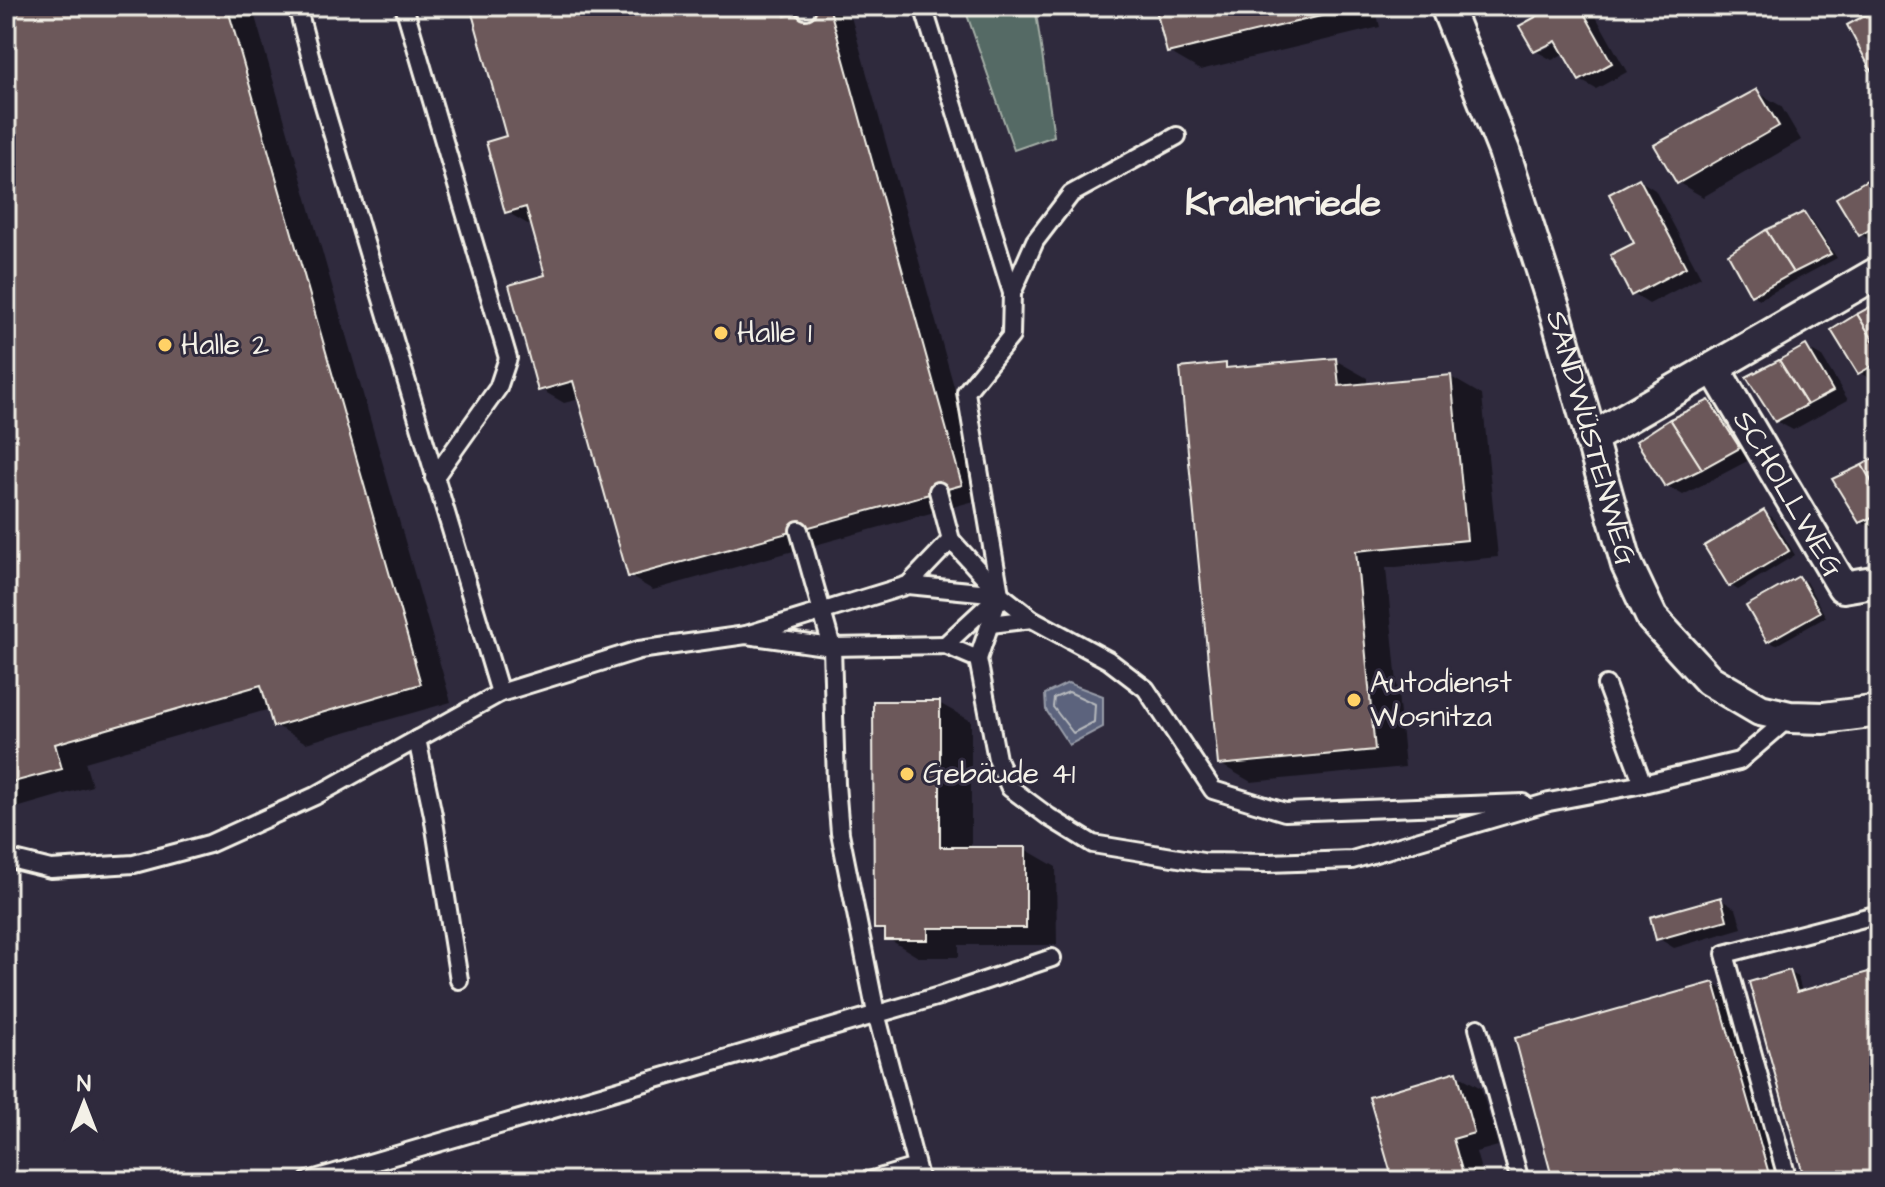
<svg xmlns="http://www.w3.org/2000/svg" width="1885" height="1187" font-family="'Architects Daughter',sans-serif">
  <rect width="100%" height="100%" fill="#2f2a3d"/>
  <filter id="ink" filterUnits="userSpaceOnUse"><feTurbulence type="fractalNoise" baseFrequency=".0125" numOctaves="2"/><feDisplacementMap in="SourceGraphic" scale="16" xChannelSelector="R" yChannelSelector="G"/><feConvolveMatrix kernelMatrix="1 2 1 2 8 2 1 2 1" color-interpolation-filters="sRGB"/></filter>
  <g filter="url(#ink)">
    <path fill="#546a65" stroke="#a4aea6" stroke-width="2" d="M 964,6 L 1035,6 L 1054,136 L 1014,150 Z"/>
    <path fill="#5b647d" stroke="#989ca8" stroke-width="2" d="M 1068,683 L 1103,696 L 1103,727 L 1069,745 L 1046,710 L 1045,694 Z"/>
    <g fill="#0007" fill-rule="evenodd">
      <path d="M 6,6 L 252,6 L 451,702 L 306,743 L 275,725 L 270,709 L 85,762 L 92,786 L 6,811 Z"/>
      <path d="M 472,6 L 801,6 L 803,13 L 828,6 L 852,20 L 985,498 L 653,590 L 629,576 L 580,399 L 564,403 L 540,389 L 548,276 L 531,226 L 507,212 L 509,138 Z"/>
      <path d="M 1157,6 L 1375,6 L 1380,27 L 1200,70 L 1169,52 Z"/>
      <path d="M 1553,6 L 1590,6 L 1627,72 L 1596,89 L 1580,80 L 1565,53 L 1552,60 L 1536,51 L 1554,9 ZM 1563,34 L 1565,38 L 1541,51 L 1541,46 Z"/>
      <path d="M 1757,92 L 1781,106 L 1801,140 L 1703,197 L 1679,183 Z"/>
      <path d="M 1879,175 L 1879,232 L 1868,239 L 1861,234 Z"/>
      <path d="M 1639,180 L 1655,190 L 1701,277 L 1649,304 L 1633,294 Z"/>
      <path d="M 1804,214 L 1811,219 L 1837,258 L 1760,299 L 1752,295 Z"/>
      <path d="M 1879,305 L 1879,380 L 1876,382 L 1860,373 Z"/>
      <path d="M 1806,348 L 1822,357 L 1848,400 L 1793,430 L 1776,421 Z"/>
      <path d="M 1335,360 L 1367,378 L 1367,385 L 1451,377 L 1482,395 L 1498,557 L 1386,568 L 1405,767 L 1251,782 L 1220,764 L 1226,365 L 1233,370 Z"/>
      <path d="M 1709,402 L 1725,411 L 1755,457 L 1683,495 L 1667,486 Z"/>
      <path d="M 1879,457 L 1879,530 L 1877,531 L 1861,522 Z"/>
      <path d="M 1764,513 L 1772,517 L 1795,555 L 1738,590 L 1730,585 Z"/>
      <path d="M 1799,578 L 1806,582 L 1826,617 L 1776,645 L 1768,641 Z"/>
      <path d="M 939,703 L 971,721 L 971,849 L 1025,849 L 1056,867 L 1057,945 L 959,945 L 959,957 L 918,957 L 887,938 L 887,934 L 876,928 Z"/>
      <path d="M 1720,899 L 1736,909 L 1742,928 L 1674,948 L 1658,938 Z"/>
      <path d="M 1879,971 L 1879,1181 L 1807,1181 L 1790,972 L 1798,977 L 1802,992 Z"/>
      <path d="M 1714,984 L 1745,1002 L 1797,1181 L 1555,1181 Z"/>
      <path d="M 1456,1074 L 1481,1088 L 1498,1146 L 1476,1152 L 1484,1181 L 1395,1181 Z"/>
    </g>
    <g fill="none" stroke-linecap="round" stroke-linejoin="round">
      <path stroke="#b7b9bd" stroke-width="2" d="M 1069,692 L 1095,704 L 1094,722 L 1073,733 L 1053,707 L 1054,698 Z"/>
    </g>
    <g fill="#6c585a" stroke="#f4f1e8" stroke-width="2">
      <path d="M 6,6 L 227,6 L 421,684 L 273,727 L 261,685 L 55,744 L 62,769 L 6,784 Z"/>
      <path d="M 470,6 L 782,6 L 785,16 L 829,6 L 962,485 L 628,577 L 573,381 L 538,391 L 509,285 L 545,275 L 526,207 L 505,213 L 486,142 L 506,136 Z"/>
      <path d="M 1155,6 L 1349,6 L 1350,9 L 1167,53 Z"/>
      <path d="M 1550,6 L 1580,6 L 1612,63 L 1579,81 L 1556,41 L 1534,52 L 1519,26 L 1552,8 Z"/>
      <path d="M 1879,8 L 1879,65 L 1871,70 L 1847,25 Z"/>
      <path d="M 1757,89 L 1779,126 L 1677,184 L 1654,145 Z"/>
      <path d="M 1879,173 L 1879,224 L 1859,236 L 1836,198 Z"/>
      <path d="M 1639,178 L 1686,267 L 1631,296 L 1610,255 L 1634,243 L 1609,194 Z"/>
      <path d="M 1804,212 L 1831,254 L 1793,273 L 1766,230 Z"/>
      <path d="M 1766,230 L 1793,273 L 1751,296 L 1728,254 Z"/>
      <path d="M 1879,302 L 1879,350 L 1857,314 Z"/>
      <path d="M 1857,314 L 1879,350 L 1879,362 L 1858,374 L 1831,330 Z"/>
      <path d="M 1806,345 L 1833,391 L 1807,405 L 1779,360 Z"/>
      <path d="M 1336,358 L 1339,386 L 1451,375 L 1467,540 L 1356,551 L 1375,750 L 1218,765 L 1180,368 L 1226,363 L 1226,368 Z"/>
      <path d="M 1779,360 L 1807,405 L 1775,422 L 1746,377 Z"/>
      <path d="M 1709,400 L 1740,448 L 1702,469 L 1670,419 Z"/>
      <path d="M 1670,419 L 1702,469 L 1665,487 L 1636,441 Z"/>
      <path d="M 1879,455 L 1879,495 L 1862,465 Z"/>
      <path d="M 1862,465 L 1879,495 L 1879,514 L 1859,523 L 1832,479 Z"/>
      <path d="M 1764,510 L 1789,551 L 1729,587 L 1704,546 Z"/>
      <path d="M 1799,576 L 1820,612 L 1767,642 L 1746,606 Z"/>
      <path d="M 873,701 L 940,701 L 940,847 L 1026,847 L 1026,928 L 928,928 L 928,940 L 885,940 L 885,929 L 874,929 Z"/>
      <path d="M 1721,897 L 1727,920 L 1656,940 L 1650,917 Z"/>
      <path d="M 1879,969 L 1879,1181 L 1805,1181 L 1749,982 L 1790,970 L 1797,992 Z"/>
      <path d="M 1714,982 L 1771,1181 L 1605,1181 L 1604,1176 L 1586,1181 L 1553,1181 L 1515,1038 Z"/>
      <path d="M 1457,1071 L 1474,1133 L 1453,1139 L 1465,1181 L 1393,1181 L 1369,1097 Z"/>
    </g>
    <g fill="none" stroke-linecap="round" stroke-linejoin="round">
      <g stroke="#f4f1e8" stroke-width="22">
        <g id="service">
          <path d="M 297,6 L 319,89 L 500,693"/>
          <path d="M 404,6 L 508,358 L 498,388 L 434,478"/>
          <path d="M 804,6 L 806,10"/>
          <path d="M 923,6 L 1012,293 L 1011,336 L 966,392 L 1000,594 L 978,659"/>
          <path d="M 1012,293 L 1035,241 L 1071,194 L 1177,136"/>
          <path d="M 938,491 L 951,540 L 1000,594 L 1032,619 L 1108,660 L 1146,689 L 1213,790 L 1285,812 L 1523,803"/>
          <path d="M 799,530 L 832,647 L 836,784 L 840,833 L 876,1013 L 920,1181"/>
          <path d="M 908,585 L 951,540"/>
          <path d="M 991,624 L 1032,619"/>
          <path d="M 746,635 L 832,647 L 945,645 L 978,659 L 997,759 L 1010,788 L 1049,817 L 1093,844 L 1203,862 L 1269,863 L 1352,860 L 1549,802 L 1643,784 L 1739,761 L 1790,717"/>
          <path d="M 945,645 L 999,595"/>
          <path d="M 1606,685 L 1643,784"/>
          <path d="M 417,739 L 433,815 L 459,980"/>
          <path d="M 6,858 L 51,869 L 134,864 L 209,844 L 315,796 L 500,693 L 639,650 L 746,635 L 908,585 L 1000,594"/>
          <path d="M 1478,1028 L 1520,1181"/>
          <path d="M 308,1181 L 939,996 L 1052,958"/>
          <path d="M 869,1181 L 916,1167"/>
          <path d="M 1788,1181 L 1725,954 L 1879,914"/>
        </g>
      </g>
      <g stroke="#f4f1e8" stroke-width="36">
        <g id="minor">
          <path id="s1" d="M 1446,6 L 1504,151 L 1556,314 L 1627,565 L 1652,618 L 1709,680 L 1760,710 L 1790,717 L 1824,718 L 1879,711"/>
          <path id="s2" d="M 1714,368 L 1843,587 L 1879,581"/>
          <path d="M 1590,439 L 1879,272"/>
        </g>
      </g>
      <use href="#service" stroke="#2f2a3d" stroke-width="16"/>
      <use href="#minor" stroke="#2f2a3d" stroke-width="30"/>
    </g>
  </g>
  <g fill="#ffd166" stroke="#2f2a3d" stroke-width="3">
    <circle cx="721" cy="333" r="8"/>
    <circle cx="165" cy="345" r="8"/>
    <circle cx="1354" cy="700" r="8"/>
    <circle cx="907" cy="774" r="8"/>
  </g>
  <g text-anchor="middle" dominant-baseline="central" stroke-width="6" stroke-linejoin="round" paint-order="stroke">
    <g font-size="30" fill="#f4f1e8" stroke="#2f2a3d" text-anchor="start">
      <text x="737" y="333">Halle 1</text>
      <text x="181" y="345">Halle 2</text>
      <text x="1370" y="683">Autodienst<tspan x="1370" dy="34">Wosnitza</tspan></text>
      <text x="923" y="774">Gebäude 41</text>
    </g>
    <g font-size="30" fill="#f4f1e8" stroke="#2f2a3d">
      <text stroke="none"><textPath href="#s1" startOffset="456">SANDWÜSTENWEG</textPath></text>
      <text stroke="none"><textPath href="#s2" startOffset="146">SCHOLLWEG</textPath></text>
    </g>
    <g font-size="38" font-weight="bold" fill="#f4f1e8" stroke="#2f2a3d">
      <text x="1283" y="204">Kralenriede</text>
    </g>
  </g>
  <rect width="1885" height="1187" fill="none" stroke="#2f2a3d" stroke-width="32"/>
  <rect x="16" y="16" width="1853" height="1155" fill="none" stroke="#f4f1e8" stroke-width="3" filter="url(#ink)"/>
  <g transform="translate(84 1103)" stroke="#2f2a3d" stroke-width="6" paint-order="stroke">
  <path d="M0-6L14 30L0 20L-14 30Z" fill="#f4f1e8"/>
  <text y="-12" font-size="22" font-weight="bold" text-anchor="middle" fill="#f4f1e8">N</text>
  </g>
</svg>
